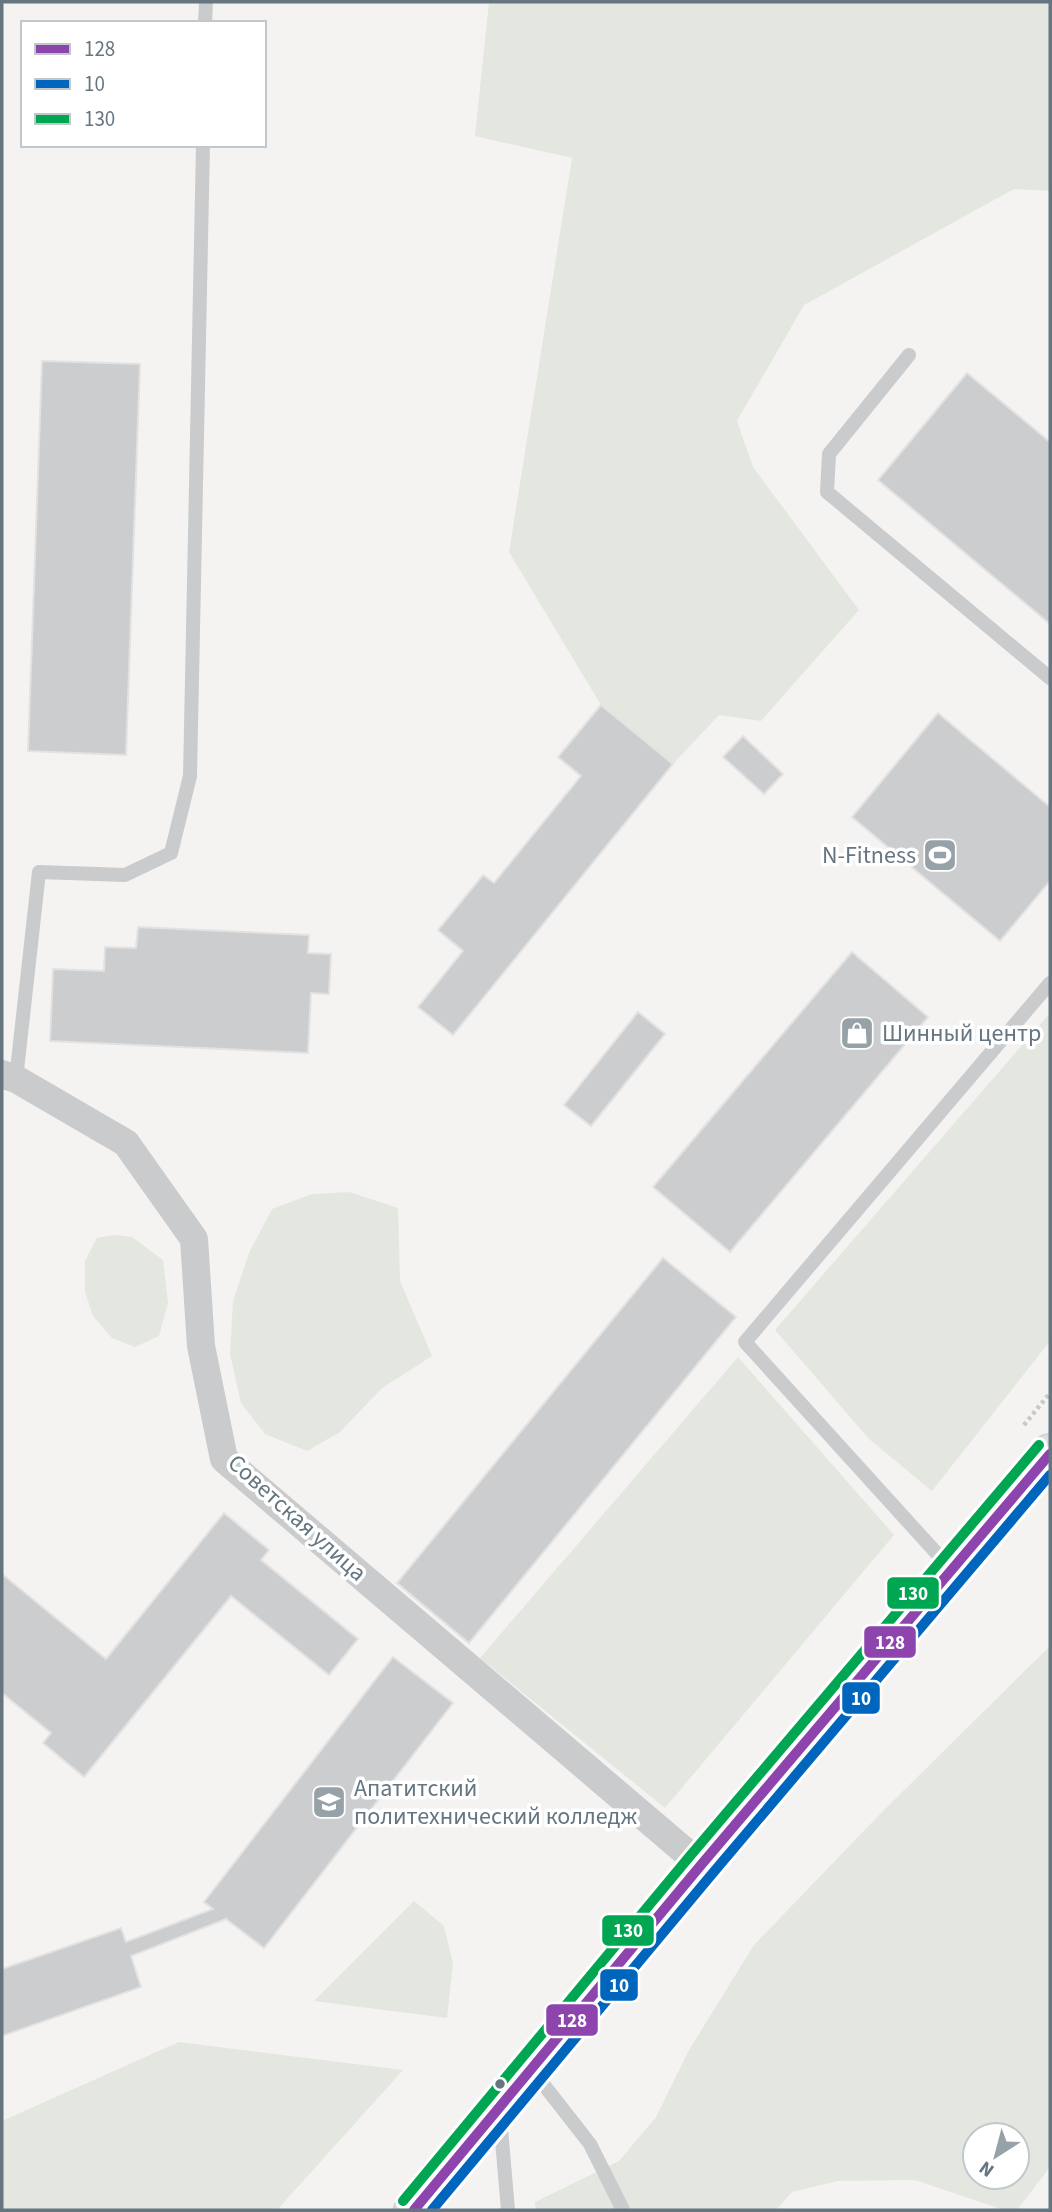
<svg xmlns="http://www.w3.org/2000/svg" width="1052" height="2212" font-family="'Source Sans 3',sans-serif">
  <rect width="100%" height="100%" fill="#f4f3f2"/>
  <g fill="#e4e6e0" fill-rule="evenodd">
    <path d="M 489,2 L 1050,2 L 1050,191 L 1014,189 L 804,305 L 737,421 L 753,467 L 859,610 L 761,721 L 719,715 L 673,764 L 601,705 L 509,552 L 572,158 L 475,136 Z"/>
    <path d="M 1049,1014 L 1050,1341 L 932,1491 L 869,1439 L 775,1330 Z"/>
    <path d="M 349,1192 L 398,1208 L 400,1281 L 432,1356 L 382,1388 L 340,1432 L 307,1451 L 265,1434 L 241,1403 L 230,1354 L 233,1301 L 249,1253 L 272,1209 L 312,1194 Z"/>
    <path d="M 115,1235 L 132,1237 L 163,1260 L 168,1303 L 159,1336 L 135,1347 L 112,1338 L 93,1316 L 85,1292 L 85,1261 L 97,1238 Z"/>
    <path d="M 738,1357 L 894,1535 L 665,1808 L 480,1658 Z"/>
    <path d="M 1050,1646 L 1050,2167 L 1017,2210 L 1004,2210 L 915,2180 L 838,2181 L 792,2192 L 776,2210 L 536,2210 L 535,2202 L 619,2161 L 656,2117 L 689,2050 L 754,1945 L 881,1813 ZM 975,2135 L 1017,2135 L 1017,2177 L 975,2177 Z"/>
    <path d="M 414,1901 L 444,1926 L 453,1964 L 447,2018 L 314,2001 Z"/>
    <path d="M 179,2042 L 403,2070 L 277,2210 L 2,2210 L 2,2121 Z"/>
  </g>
  <g fill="#cccdce" stroke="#e3e2e2" stroke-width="2">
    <path d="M 42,361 L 140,364 L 126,755 L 28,751 Z"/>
    <path d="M 967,373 L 1050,442 L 1050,624 L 878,480 Z"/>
    <path d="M 601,705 L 673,764 L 453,1035 L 418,1007 L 463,951 L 438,930 L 483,875 L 494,883 L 581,776 L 558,757 Z"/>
    <path d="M 938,713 L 1050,807 L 1050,881 L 1000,941 L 852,817 Z"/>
    <path d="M 743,736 L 783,774 L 764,794 L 723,757 Z"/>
    <path d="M 138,927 L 309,935 L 308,953 L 331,954 L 329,994 L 311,993 L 308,1053 L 50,1041 L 53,969 L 104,971 L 105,947 L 136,948 Z"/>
    <path d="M 852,952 L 928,1017 L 730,1252 L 653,1187 Z"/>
    <path d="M 638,1012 L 665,1034 L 591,1126 L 564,1105 Z"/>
    <path d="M 663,1258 L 736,1317 L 469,1643 L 397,1583 Z"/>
    <path d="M 224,1513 L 269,1550 L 261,1560 L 358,1639 L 329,1675 L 231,1596 L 84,1777 L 43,1743 L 51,1733 L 2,1693 L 2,1574 L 106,1659 Z"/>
    <path d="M 393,1657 L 453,1703 L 264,1948 L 226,1919 L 131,1956 L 141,1987 L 2,2036 L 2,1969 L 121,1928 L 126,1942 L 213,1909 L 204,1902 Z"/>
  </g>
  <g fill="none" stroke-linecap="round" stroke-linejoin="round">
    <g stroke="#d1d1d1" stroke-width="42">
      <path id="primary" d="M 414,2210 L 701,1865 L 1050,1454"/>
    </g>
    <path stroke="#c7c8c8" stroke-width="4.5" stroke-dasharray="3.5 3.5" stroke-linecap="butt" d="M 1024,1425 L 1050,1393"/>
    <g stroke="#cacbcc" stroke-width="14">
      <path d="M 205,23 L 206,2"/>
      <path d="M 909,355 L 829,454 L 827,492 L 1050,678"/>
      <path d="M 16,1079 L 39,872 L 125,875 L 171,853 L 190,776 L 203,145"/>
      <path d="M 950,1568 L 745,1342 L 1050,983"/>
      <path d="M 533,2071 L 590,2144 L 623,2210"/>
      <path d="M 500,2117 L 508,2210"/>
    </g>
    <path stroke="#cacbcc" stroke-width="28" d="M 2,1074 L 16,1079 L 126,1143 L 194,1239 L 201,1346 L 224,1459 L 701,1865"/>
    <use href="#primary" stroke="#dedfdf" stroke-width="38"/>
    <g stroke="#fff" stroke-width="16">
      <path id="bus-1" d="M 414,2210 L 701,1865 L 1050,1454"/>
    </g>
    <g stroke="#fff" stroke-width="16">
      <path id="bus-2" d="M 432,2210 L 712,1874 L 1050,1475"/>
    </g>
    <g stroke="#fff" stroke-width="16">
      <path id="bus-3" d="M 403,2201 L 690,1856 L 1039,1445"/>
    </g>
    <use href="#bus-1" stroke="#8e44ad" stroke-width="10"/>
    <use href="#bus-2" stroke="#0065bd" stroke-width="10"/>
    <use href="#bus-3" stroke="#00a651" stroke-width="10"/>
  </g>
  <defs>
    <g id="stadium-square" transform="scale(1.75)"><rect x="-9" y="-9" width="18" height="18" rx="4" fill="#97a2a8" stroke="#fff"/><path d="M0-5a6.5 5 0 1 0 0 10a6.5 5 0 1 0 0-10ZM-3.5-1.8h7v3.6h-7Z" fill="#fff"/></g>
    <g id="shop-square" transform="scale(1.75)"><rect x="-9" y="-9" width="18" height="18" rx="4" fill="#97a2a8" stroke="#fff"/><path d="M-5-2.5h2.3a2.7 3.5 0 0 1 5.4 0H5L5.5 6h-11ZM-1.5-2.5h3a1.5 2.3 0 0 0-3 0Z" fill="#fff"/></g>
    <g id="school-square" transform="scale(1.75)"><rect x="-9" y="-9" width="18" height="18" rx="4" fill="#97a2a8" stroke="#fff"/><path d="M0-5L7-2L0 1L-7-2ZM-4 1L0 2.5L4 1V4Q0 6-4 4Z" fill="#fff"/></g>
  </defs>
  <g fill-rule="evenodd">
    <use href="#stadium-square" x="940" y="855"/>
    <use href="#shop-square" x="857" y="1033"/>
    <use href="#school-square" x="329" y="1802"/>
  </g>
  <circle fill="#657680" stroke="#fff" stroke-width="2.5" cx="500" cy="2084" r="6"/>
  <g text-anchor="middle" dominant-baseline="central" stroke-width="7" stroke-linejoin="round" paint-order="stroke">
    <g font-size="24" fill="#657680" stroke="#fff" text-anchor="start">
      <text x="916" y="855" text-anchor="end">N-Fitness</text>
      <text x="882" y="1033">Шинный центр</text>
      <text x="354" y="1788">Апатитский<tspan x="354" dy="28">политехнический колледж</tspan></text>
    </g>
    <g font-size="24" fill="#657680" stroke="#fff">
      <text transform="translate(297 1518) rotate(42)">Советская улица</text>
    </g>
  </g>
  <g stroke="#fff" stroke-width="2.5">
    <rect x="886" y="1576" width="54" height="34" rx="7" fill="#00a651"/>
    <rect x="863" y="1625" width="54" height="34" rx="7" fill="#8e44ad"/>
    <rect x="841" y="1681" width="40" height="34" rx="7" fill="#0065bd"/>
    <rect x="601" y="1914" width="54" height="33" rx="7" fill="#00a651"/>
    <rect x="599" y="1968" width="40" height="34" rx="7" fill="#0065bd"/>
    <rect x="545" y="2003" width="54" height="34" rx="7" fill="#8e44ad"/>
  </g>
  <g font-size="19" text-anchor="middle" font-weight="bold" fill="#fff">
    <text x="913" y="1600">130</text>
    <text x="890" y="1649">128</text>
    <text x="861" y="1705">10</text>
    <text x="628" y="1937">130</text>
    <text x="619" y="1992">10</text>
    <text x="572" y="2027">128</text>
  </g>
  <rect width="1052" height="2212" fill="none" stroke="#657680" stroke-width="7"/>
  <rect x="21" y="21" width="245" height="126" fill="#ffffff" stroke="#c1c8cc" stroke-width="2"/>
  <rect x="35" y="44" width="35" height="10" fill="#8e44ad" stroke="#c1c8cc" stroke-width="2"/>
  <text x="84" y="56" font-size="21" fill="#657680">128</text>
  <rect x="35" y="79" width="35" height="10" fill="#0065bd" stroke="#c1c8cc" stroke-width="2"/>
  <text x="84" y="91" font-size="21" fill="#657680">10</text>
  <rect x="35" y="114" width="35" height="10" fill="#00a651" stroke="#c1c8cc" stroke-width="2"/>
  <text x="84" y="126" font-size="21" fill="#657680">130</text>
  <g transform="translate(996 2156) rotate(216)"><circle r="33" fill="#ffffff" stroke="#c1c8cc" stroke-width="2"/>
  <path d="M0-5L12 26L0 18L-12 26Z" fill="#97a2a8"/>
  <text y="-10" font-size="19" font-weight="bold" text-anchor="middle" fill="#657680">N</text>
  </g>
</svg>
